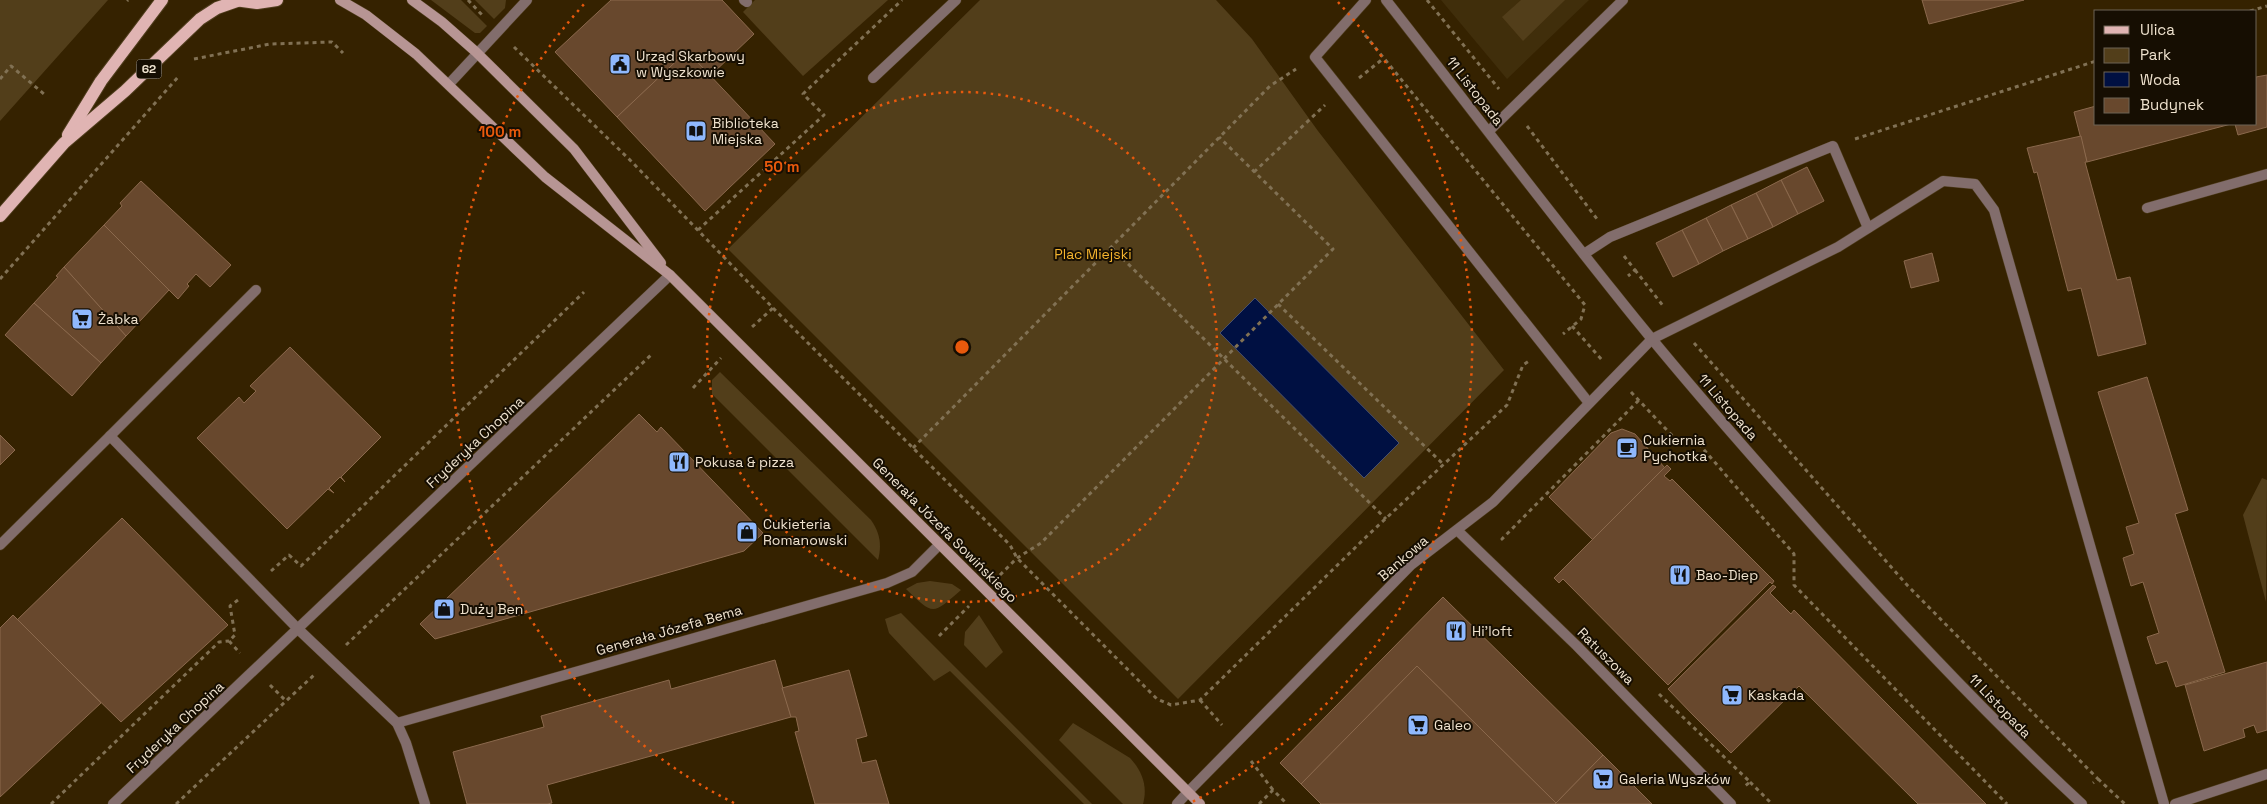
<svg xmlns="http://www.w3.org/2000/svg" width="2267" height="804" font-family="'Space Grotesk',sans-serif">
  <rect width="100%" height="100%" fill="#352200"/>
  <path fill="#402e0b" d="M 1441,0 L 1589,0 L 1507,79 Z"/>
  <g fill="#523e1a">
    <path d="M 0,0 L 108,0 L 0,121 Z"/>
    <path d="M 431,0 L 461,0 L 487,26 L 480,33 L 475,33 Z"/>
    <path d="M 475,0 L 506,0 L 505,8 L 494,19 Z"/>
    <path d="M 755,0 L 888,0 L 803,76 L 743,12 Z"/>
    <path d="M 980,0 L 1216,0 L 1252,39 L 1318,131 L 1504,370 L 1178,699 L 728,249 Z"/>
    <path d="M 1521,0 L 1565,0 L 1523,41 L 1502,17 Z"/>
    <path d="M 720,372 L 871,520 C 880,533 882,545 878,560 L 712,394 L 712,380 Z"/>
    <path d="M 2262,478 L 2267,480 L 2266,602 L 2243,515 Z"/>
    <path d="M 930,581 L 952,584 L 961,590 C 932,615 934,616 906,589 L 917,583 Z"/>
    <path d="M 901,613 L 1092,804 L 1084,804 L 950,671 L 934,681 L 889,633 L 885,619 Z"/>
    <path d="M 979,615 L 1003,652 L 986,668 L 964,645 L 965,632 Z"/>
    <path d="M 1073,723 L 1130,758 C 1142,771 1148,786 1143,804 L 1123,804 L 1059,740 Z"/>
  </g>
  <path fill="#001042" stroke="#484f6c" d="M 1255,298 L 1399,443 L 1364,478 L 1220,333 Z"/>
  <g fill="#68482d" stroke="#8b694d">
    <path d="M 611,0 L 722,0 L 754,34 L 710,76 L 687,51 L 617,117 L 555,52 Z"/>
    <path d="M 1922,0 L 2024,0 L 1929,24 Z"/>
    <path d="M 687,51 L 775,144 L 705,211 L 617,117 Z"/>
    <path d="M 2267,75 L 2267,127 L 2238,135 L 2235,124 L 2256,124 L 2256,77 Z"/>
    <path d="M 2096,106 L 2096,124 L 2231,124 L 2087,162 L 2074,112 Z"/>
    <path d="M 2081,136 L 2087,162 L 2085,162 L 2117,280 L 2130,277 L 2146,344 L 2098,356 L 2081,288 L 2068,291 L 2037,172 L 2034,173 L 2027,148 Z"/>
    <path d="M 1807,167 L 1824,201 L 1798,214 L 1781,180 Z"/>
    <path d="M 1781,180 L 1798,214 L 1773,227 L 1756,193 Z"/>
    <path d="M 141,181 L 231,265 L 210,287 L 196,274 L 187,284 L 189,286 L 178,299 L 104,225 L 122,206 L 120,203 Z"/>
    <path d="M 1756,193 L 1773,227 L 1748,239 L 1731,205 Z"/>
    <path d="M 1731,205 L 1748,239 L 1723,251 L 1706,218 Z"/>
    <path d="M 1706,218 L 1723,251 L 1699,264 L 1682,230 Z"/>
    <path d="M 104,225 L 169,290 L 126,336 L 64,267 Z"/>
    <path d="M 1682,230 L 1699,264 L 1673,277 L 1656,243 Z"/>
    <path d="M 1932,253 L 1939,281 L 1911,288 L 1904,261 Z"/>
    <path d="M 64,267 L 126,336 L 101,363 L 34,303 L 58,277 L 56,276 Z"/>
    <path d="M 34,303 L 101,363 L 72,396 L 5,335 Z"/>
    <path d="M 290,347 L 381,437 L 341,477 L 345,482 L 340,477 L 329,488 L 334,493 L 328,489 L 287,529 L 197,438 L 239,397 L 244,403 L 256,391 L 250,386 Z"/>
    <path d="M 2147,377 L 2188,510 L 2175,514 L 2225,672 L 2176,687 L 2167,661 L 2156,664 L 2147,637 L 2159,633 L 2143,582 L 2131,586 L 2123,558 L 2134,554 L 2126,527 L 2139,523 L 2098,392 Z"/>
    <path d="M 639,414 L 657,432 L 661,427 L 763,533 L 744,551 L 435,639 L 420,624 Z"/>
    <path d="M 1622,429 L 1635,434 L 1665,468 L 1593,540 L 1549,497 L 1611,433 Z"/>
    <path d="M 0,435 L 15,450 L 0,465 Z"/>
    <path d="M 1667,465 L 1671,469 L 1664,476 L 1670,481 L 1672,479 L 1774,581 L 1772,584 L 1770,582 L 1668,685 L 1563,579 L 1559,583 L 1554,578 Z"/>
    <path d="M 122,518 L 228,625 L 121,722 L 17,620 Z"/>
    <path d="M 1773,585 L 1776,587 L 1770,593 L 1791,614 L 1794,610 L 1986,804 L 1918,804 L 1799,686 L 1731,753 L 1693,715 L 1668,689 Z"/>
    <path d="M 1443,597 L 1603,755 L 1556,803 L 1417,666 L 1301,784 L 1280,763 Z"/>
    <path d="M 13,615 L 101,703 L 0,797 L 0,628 Z"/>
    <path d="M 775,660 L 791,717 L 547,785 L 552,803 L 547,804 L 467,804 L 453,752 L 544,727 L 541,716 L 669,680 L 671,689 Z"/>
    <path d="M 2267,662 L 2267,730 L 2257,733 L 2254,725 L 2243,729 L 2245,737 L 2204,751 L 2185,685 Z"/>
    <path d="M 1417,666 L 1556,803 L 1555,804 L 1321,804 L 1301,784 Z"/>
    <path d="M 849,670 L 867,736 L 856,739 L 862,763 L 876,760 L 889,804 L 815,804 L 795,732 L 799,731 L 796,717 L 791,717 L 782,688 Z"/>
    <path d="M 1603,755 L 1652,804 L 1555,804 Z"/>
  </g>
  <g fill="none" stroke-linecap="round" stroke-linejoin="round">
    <g stroke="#4f3d1d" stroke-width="11">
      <g id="lane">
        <path d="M 744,0 L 747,2"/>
        <path d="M 1366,0 L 1315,57 L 1589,403"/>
        <path d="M 449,84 L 527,0"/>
        <path d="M 1489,131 L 1623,0"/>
        <path d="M 1584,254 L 1610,237 L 1833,146 L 1868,228"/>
        <path d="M 110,436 L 256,290"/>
        <path d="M 1458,531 L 1576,645 L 1731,804"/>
        <path d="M 0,545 L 110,436 L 298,629"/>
        <path d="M 397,723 L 887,583 L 912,572 L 939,545"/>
        <path d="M 1188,792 L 1411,565 L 1493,502 L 1652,339"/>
      </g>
    </g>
    <g stroke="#4f3d1d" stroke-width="11">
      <g id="street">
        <path d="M 1386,0 C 1462,97 1536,195 1613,291 C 1678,373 1748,452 1818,531 C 1902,625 1989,718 2082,804"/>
        <path d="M 873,78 L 956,0"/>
        <path d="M 2147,208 L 2267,174"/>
        <path d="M 1652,339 L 1838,247 L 1943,181 L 1975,184 L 1994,210 L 2164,804"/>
        <path d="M 298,629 L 397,723 L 406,743 L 425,804"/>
        <path d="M 113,804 L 670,275"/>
        <path d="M 1177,804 L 1188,792"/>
        <path d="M 2175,804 L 2267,774"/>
      </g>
    </g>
    <g stroke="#4f3d1d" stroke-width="11">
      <g id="secondary">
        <path d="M 340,0 L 366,15 L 416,54 L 545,177 L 670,275 L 1200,804"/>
        <path d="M 412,0 L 442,22 L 476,52 L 574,149 L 661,263"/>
      </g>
    </g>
    <g stroke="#4f3d1d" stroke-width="14">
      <g id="primary">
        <path d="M 235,0 L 257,3 L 277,0"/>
        <path d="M 68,135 L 101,81 L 162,0"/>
        <path d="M 0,216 L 64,143 L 125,91 L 200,19 L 217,8 L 237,1"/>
      </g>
    </g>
    <g stroke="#817154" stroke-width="3" stroke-dasharray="4 4" stroke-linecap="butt">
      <path d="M 468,0 L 483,16"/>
      <path d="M 1427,0 L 1499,89"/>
      <path d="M 127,1 L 128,0"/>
      <path d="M 2250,11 L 2267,6"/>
      <path d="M 1365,35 L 1585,305 L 1581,319 L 1563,334"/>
      <path d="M 514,47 L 632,162 L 773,308 L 752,327"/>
      <path d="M 194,59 L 270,44 L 332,42 L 343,53"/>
      <path d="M 1359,78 L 1384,58"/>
      <path d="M 0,79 L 11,66 L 44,94"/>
      <path d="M 1527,126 L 1597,219"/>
      <path d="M 1855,139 L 2096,61"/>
      <path d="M 1254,172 L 1325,105"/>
      <path d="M 698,230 L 824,115 L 803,94 L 902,0"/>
      <path d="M 1111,247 L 1386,519"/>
      <path d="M 1624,256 L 1635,270 L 1628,276"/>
      <path d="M 1635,270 L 1664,307"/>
      <path d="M 0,279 L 178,77"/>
      <path d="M 1278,304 L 1443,464"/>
      <path d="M 773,308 L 1010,545 L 1017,558 L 1157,699 L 1171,705 L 1200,700 L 1365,538 L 1507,405 L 1523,365 L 1529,361"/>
      <path d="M 1572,326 L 1602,360"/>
      <path d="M 1694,343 L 1908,586 L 2098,779 L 2093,783"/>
      <path d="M 693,388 L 721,358"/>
      <path d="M 1631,392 L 1681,445 L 1693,437 L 1794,554 L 1794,585 L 2007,804"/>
      <path d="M 913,448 L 1270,86 L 1296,69"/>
      <path d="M 1503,540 L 1502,539 L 1639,400"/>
      <path d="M 271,571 L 289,555 L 301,566 L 584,292"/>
      <path d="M 1000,575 L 1017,558 L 1041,543 L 1333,249 L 1219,137"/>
      <path d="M 238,600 L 230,606 L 235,635 L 229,641 L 240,653"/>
      <path d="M 939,636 L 969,606"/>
      <path d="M 346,645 L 653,353"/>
      <path d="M 270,685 L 286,701 L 314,675"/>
      <path d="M 1659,694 L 1750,782 L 1745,786"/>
      <path d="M 1200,700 L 1222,725"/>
      <path d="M 1251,761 L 1273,790"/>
      <path d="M 2098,779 L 2125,804"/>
      <path d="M 1750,782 L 1772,804"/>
      <path d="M 51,804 L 219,642 L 229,641"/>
      <path d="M 176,804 L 286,701"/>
      <path d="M 1259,804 L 1273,790 L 1287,804"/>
    </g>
    <use href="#lane" stroke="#826d6c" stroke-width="10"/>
    <use href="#street" stroke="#826d6c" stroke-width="10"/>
    <use href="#secondary" stroke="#b79594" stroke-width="10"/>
    <use href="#primary" stroke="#e0b4b3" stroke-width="12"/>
  </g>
  <g fill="none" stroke="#e8590c" stroke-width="2.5" stroke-dasharray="2.5 5">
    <circle cx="962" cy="347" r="255"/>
    <path d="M734 803A510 510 0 0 1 586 2M1338 2A510 510 0 0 1 1190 803"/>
  </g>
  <defs>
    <g id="civic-square" transform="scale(1.125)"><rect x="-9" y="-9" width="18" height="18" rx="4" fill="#8fb8fd" stroke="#160e02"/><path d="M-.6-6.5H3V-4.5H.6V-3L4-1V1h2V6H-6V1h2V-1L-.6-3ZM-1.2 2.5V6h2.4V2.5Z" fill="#111"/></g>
    <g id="library-square" transform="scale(1.125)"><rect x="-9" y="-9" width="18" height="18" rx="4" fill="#8fb8fd" stroke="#160e02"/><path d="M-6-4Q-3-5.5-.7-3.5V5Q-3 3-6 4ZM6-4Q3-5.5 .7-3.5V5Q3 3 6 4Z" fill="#111"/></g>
    <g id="supermarket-square" transform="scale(1.125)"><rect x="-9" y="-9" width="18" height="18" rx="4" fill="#8fb8fd" stroke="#160e02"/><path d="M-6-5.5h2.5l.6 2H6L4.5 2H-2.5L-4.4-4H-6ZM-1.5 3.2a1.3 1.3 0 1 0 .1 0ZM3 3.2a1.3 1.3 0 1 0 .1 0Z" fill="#111"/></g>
    <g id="cafe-square" transform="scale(1.125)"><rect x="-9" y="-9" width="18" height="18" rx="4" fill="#8fb8fd" stroke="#160e02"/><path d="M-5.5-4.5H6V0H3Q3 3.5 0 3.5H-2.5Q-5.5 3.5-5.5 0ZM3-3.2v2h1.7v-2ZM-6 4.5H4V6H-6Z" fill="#111"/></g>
    <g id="restaurant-square" transform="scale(1.125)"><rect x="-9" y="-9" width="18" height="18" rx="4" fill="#8fb8fd" stroke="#160e02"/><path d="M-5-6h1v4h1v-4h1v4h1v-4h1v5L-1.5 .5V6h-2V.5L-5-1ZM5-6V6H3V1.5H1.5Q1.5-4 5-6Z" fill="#111"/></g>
    <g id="shop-square" transform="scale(1.125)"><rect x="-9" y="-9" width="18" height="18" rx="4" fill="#8fb8fd" stroke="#160e02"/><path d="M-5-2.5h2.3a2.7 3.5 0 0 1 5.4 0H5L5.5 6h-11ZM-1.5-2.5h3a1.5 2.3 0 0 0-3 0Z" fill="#111"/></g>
  </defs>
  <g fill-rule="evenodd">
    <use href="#civic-square" x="620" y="64"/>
    <use href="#library-square" x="696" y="131"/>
    <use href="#supermarket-square" x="82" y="319"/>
    <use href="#cafe-square" x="1627" y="448"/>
    <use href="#restaurant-square" x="679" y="462"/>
    <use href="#shop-square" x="747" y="532"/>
    <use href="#restaurant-square" x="1680" y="575"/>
    <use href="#shop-square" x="444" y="609"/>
    <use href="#restaurant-square" x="1456" y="631"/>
    <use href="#supermarket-square" x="1732" y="695"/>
    <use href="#supermarket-square" x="1418" y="725"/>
    <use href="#supermarket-square" x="1603" y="779"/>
  </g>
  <g text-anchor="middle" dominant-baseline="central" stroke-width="4" stroke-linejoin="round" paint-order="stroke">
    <rect fill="#160e02" stroke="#aea291" stroke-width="1" x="136.5" y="59.5" width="25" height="19" rx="4"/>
    <g font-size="12" font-weight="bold" fill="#efe2ce">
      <text x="149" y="69">62</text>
    </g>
    <g font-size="14" fill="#efe2ce" stroke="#160e02" text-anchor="start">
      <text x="636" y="56">Urząd Skarbowy<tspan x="636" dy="16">w Wyszkowie</tspan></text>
      <text x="712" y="123">Biblioteka<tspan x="712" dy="16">Miejska</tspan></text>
      <text x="98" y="319">Żabka</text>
      <text x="1643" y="440">Cukiernia<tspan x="1643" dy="16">Pychotka</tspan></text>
      <text x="695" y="462">Pokusa &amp; pizza</text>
      <text x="763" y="524">Cukieteria<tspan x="763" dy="16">Romanowski</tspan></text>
      <text x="1696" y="575">Bao-Diep</text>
      <text x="460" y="609">Duży Ben</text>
      <text x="1472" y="631">Hi'loft</text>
      <text x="1748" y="695">Kaskada</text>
      <text x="1434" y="725">Galeo</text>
      <text x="1619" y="779">Galeria Wyszków</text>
    </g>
    <g font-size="14" fill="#efe2ce" stroke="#160e02">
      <text transform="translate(1475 91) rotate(52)">11 Listopada</text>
      <text transform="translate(1728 407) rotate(49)">11 Listopada</text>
      <text transform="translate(475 442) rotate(-43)">Fryderyka Chopina</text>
      <text transform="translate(945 530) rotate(45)">Generała Józefa Sowińskiego</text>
      <text transform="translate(1403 558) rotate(-41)">Bankowa</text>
      <text transform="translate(669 630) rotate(-16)">Generała Józefa Bema</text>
      <text transform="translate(1606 656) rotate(45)">Ratuszowa</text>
      <text transform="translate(2000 706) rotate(46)">11 Listopada</text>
      <text transform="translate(175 727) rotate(-43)">Fryderyka Chopina</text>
    </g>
    <g font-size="14" fill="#f5b42e" stroke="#160e02">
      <text x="1093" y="254">Plac Miejski</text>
    </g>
  </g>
  <circle cx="962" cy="347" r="8" fill="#e8590c" stroke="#160e02" stroke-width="2.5"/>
  <g font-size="15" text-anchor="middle" font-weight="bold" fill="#e8590c" stroke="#160e02" stroke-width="4" stroke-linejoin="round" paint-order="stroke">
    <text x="500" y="137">100 m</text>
    <text x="782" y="172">50 m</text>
  </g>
  <rect x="2094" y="10" width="162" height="115" fill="#160e02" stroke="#6d6354"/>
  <rect x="2104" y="26" width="25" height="8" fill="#e0b4b3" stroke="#6d6354"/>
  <text x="2140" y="35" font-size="15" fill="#efe2ce">Ulica</text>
  <rect x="2104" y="48" width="25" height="15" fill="#523e1a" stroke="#6d6354"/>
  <text x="2140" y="60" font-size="15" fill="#efe2ce">Park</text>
  <rect x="2104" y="72" width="25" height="15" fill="#001042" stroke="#6d6354"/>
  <text x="2140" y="85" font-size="15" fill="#efe2ce">Woda</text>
  <rect x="2104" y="98" width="25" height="15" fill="#68482d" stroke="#6d6354"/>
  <text x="2140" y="110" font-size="15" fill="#efe2ce">Budynek</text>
</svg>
